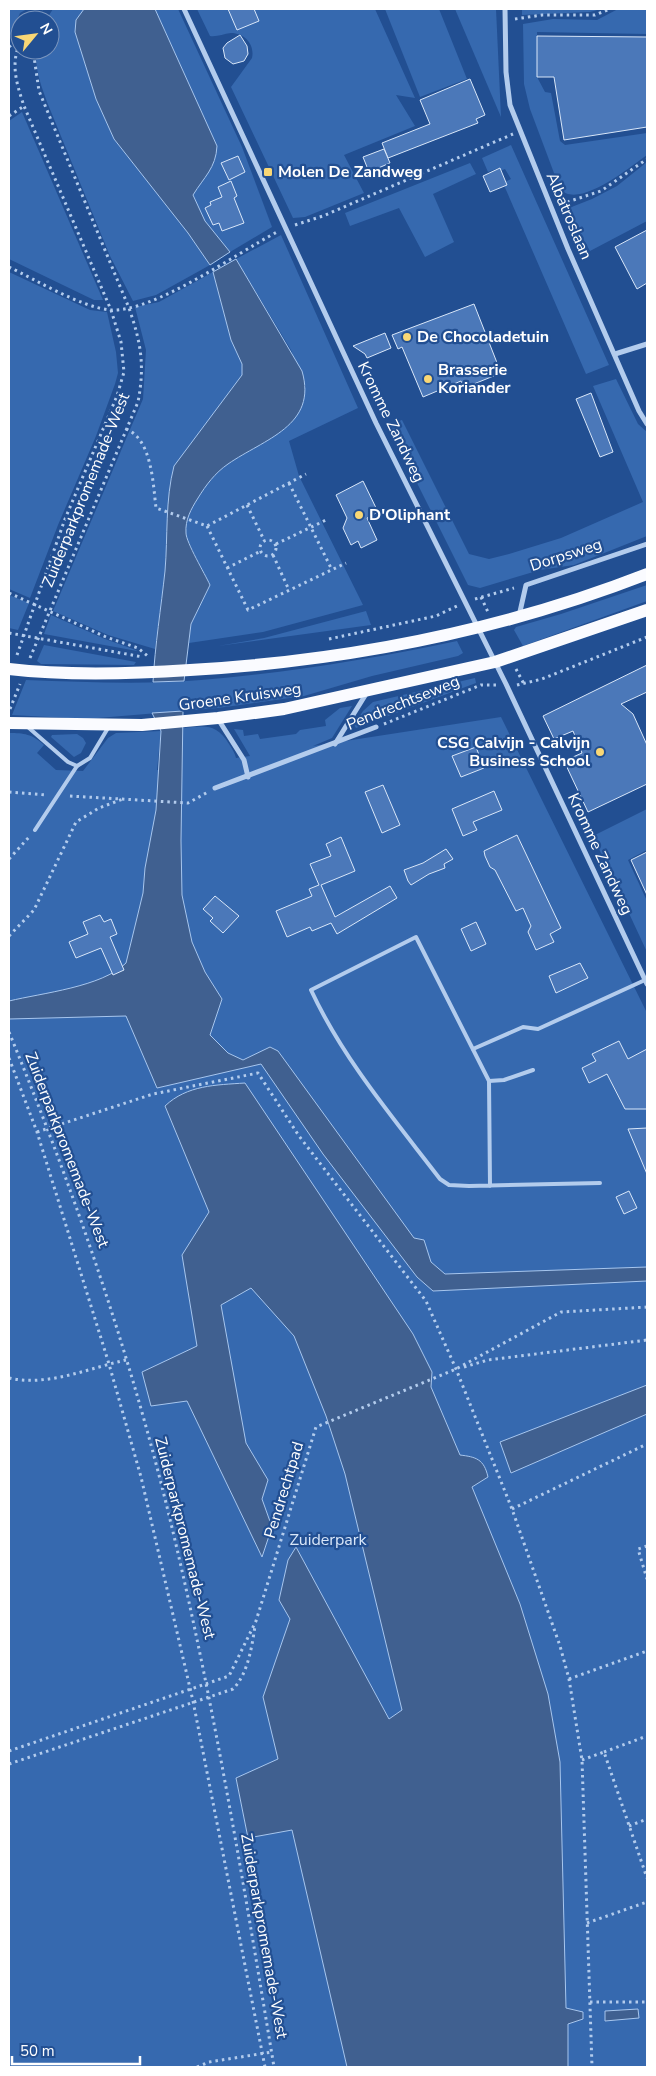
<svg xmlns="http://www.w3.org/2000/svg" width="656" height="2076" font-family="'Nunito Sans',sans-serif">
  <rect width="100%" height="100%" fill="#224f92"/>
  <g fill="#3669af">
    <path d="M 9,9 L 27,9 L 20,13 L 9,38 Z"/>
    <path d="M 53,9 L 84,9 L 76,20 L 75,32 L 96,99 L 114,139 L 188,233 L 210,265 L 156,295 L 133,301 L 110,256 L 47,102 C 41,85 34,68 37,50 L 50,50 L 50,20 L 46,20 Z"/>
    <path d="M 155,9 L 178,9 L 242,147 L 272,227 L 230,252 C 216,235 197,217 193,195 L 217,146 Z"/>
    <path d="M 197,9 L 375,9 L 415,98 L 396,95 L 415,126 L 344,155 L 364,193 L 305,217 L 293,218 L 231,87 L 252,58 C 255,45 245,33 231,33 C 223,34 217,37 210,36 Z"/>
    <path d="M 385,9 L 439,9 L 467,79 L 420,97 Z"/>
    <path d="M 455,9 L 496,9 L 501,117 Z"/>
    <path d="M 522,9 L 601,9 L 590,12 L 522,15 Z"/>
    <path d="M 618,9 L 647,9 L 647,34 L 537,32 L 537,77 L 545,92 L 551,93 L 560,141 L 565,145 L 647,133 L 647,155 C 630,167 578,210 560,189 L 530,109 L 524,84 L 523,24 L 553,19 L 597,20 Z"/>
    <path d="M 22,112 L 103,300 L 94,300 L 9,259 L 9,121 Z"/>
    <path d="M 511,145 L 609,365 L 586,374 L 503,183 L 511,179 L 505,169 L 500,171 L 499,168 L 488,172 L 482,158 Z"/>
    <path d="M 647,162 L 647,221 L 590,251 L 567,211 L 569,208 L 592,199 L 617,186 Z"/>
    <path d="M 470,163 L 476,174 L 433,194 L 454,242 L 425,257 L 399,208 L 350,226 L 345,213 Z"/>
    <path d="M 281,235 L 358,408 L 289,441 L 299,476 L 363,605 L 263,632 L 189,643 L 191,624 L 210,585 L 185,535 L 186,521 L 191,509 L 208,482 L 306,387 L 291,350 L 236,259 Z"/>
    <path d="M 9,272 L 90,310 L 107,312 L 116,352 L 118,373 L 115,384 L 96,436 L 58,525 L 30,598 L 9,589 Z"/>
    <path d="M 213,272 L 231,340 L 242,364 L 242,375 L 174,467 L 170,482 L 165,571 L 155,649 L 108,635 L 53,611 L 143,399 L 146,350 L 135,307 L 159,302 Z"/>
    <path d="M 616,379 L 638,424 L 647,432 L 647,536 L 574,565 L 540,570 L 480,588 L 468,585 L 388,425 L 402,420 L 469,554 L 489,559 L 509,554 L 561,538 L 643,502 L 593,386 Z"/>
    <path d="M 647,585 L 647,601 L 523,646 L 514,630 L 516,627 L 561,614 Z"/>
    <path d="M 9,595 L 29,603 L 18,630 L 9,628 Z"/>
    <path d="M 366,611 L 371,625 L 218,646 L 264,638 Z"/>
    <path d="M 51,615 L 105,639 L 136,650 L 137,651 L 44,634 Z"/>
    <path d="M 457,641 L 463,653 L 458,656 L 372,676 L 304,696 L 218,708 L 86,719 L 12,715 L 26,680 C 84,682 143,685 201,680 C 287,673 372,659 457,641 Z"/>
    <path d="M 44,645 L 136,662 L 134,665 L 41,664 L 37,661 Z"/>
    <path d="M 475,678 L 476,683 L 356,728 L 354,725 L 363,711 L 373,702 Z"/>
    <path d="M 352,706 L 332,738 L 313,746 L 501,717 L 647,1013 L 647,2067 L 9,2067 L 9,733 C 24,733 32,734 44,745 L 37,753 L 56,770 L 83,771 L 108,738 L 116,733 L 161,731 L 157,770 L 182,767 L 183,728 C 205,726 216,723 229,744 C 232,749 235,753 236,758 L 250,756 L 234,729 L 243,730 L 244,736 L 258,734 L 260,739 L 296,734 L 300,730 L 326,726 L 325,720 L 340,708 Z"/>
    <path d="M 77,734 L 83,738 L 86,743 L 81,753 L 74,757 L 51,737 L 52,735 Z"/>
    <path d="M 647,809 L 647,850 L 628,860 L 647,901 L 647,952 L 593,836 Z"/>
  </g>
  <g fill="#406090" stroke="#a7c6ee">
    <path d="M 84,9 L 155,9 L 217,146 C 216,168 204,177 193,195 L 205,221 L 230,252 L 210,265 L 188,233 L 114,139 L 96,99 L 75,32 L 76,20 Z"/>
    <path d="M 236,259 L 302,371 C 318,426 264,439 228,464 C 215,473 206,485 198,498 C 191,509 185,520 186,533 C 186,542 205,574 210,585 L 191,624 L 184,681 L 153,682 C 155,645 161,608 165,571 C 168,536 165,500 174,466 L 242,375 L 242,364 L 231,340 L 213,272 Z"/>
    <path d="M 183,711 L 181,841 L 182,895 L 192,942 L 205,972 L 222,999 L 210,1035 L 228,1053 L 243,1060 L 270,1047 L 278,1051 L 414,1238 L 424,1240 L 431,1262 L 445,1274 L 647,1267 L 647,1281 L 433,1291 L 417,1277 L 323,1154 L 261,1064 L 157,1088 L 126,1016 L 9,1019 L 9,1001 C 42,993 102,987 126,963 L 143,893 L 145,868 L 156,810 L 161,731 L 152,713 Z"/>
    <path d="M 245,1083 L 413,1334 L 432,1372 L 431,1387 L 460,1455 C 476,1457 484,1459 488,1477 L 472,1487 L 520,1604 L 548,1694 L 560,1762 L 566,2008 L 583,2012 L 583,2019 L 568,2024 L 568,2067 L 347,2067 L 292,1830 L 248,1838 L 236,1778 L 278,1759 L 263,1697 L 290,1619 L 279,1600 L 288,1560 L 296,1547 L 389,1719 L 402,1710 L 345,1474 L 326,1416 L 294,1336 L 251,1288 L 221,1305 L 246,1443 L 268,1480 L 262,1499 L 272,1527 L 262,1557 L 187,1401 L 151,1406 L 142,1372 L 197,1346 L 182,1255 L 209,1212 L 165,1106 C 187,1085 216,1085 245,1083 Z"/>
    <path d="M 647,1385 L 647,1414 L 511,1473 L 500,1442 Z"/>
    <path d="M 638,2009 L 639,2018 L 605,2021 L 605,2011 Z"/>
  </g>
  <g fill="#4b78b9" stroke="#d9e7f9">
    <path d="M 228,9 L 254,9 L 259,21 L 237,30 Z"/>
    <path d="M 240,35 L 247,46 L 248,54 L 244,61 L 233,64 L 225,58 L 223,48 L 227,43 Z"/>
    <path d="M 537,36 L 647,37 L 647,127 L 564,140 L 554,77 L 537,77 Z"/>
    <path d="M 470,79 L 485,115 L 476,119 L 478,123 L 388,158 L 382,143 L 430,124 L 420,100 Z"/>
    <path d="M 384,149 L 390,163 L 369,172 L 363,157 Z"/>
    <path d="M 238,156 L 245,172 L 229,180 L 221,163 Z"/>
    <path d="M 500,168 L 507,185 L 490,192 L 483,176 Z"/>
    <path d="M 231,181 L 237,196 L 234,198 L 244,223 L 222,231 L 219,223 L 213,225 L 205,208 L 211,205 L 210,202 L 222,197 L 218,187 Z"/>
    <path d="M 647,230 L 647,283 L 637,289 L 615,247 Z"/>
    <path d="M 474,304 L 501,373 L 464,388 L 461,381 L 423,397 L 402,347 L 398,349 L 392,335 Z"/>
    <path d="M 385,333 L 391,348 L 367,358 L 365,354 L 353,346 Z"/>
    <path d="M 591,393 L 613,452 L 600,457 L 576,399 Z"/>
    <path d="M 363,481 L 378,512 L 367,518 L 377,540 L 361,548 L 358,541 L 351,545 L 343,528 L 347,518 L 336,495 Z"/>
    <path d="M 647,665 L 647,692 L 621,704 L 633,714 L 647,745 L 647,784 L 588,812 L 564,761 L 582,753 L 573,731 L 554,739 L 543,716 Z"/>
    <path d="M 476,747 L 484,768 L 461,777 L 452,756 Z"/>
    <path d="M 383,785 L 400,825 L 382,833 L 365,792 Z"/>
    <path d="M 494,791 L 502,810 L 473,822 L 477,830 L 463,836 L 452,809 Z"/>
    <path d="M 517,835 L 561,928 L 550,934 L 554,942 L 536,950 L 528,932 L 531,926 L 523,908 L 516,911 L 495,870 L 490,867 L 485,856 L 484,851 Z"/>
    <path d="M 341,837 L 355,871 L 321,885 L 335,917 L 390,886 L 397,898 L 337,934 L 331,923 L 312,931 L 310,927 L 287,937 L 276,911 L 312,896 L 309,889 L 319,885 L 310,864 L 331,856 L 326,844 Z"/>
    <path d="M 446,849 L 453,859 L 444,864 L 445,868 L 429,874 L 411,885 L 408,881 L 404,870 L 423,863 Z"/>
    <path d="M 647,852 L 647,895 L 631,860 Z"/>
    <path d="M 215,896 L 239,916 L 223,933 L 210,921 L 213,918 L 203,909 Z"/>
    <path d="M 100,915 L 104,922 L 111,919 L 117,934 L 110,937 L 124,970 L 113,975 L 101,948 L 76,958 L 69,942 L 88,934 L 83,922 Z"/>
    <path d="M 476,922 L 486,944 L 471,951 L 461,929 Z"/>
    <path d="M 580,963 L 588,978 L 556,993 L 549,976 Z"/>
    <path d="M 619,1041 L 628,1059 L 647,1049 L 647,1109 L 625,1109 L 607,1074 L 589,1083 L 582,1068 L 596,1061 L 592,1054 Z"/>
    <path d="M 647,1128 L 647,1174 L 628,1129 Z"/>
    <path d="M 629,1191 L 637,1208 L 624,1214 L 616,1197 Z"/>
  </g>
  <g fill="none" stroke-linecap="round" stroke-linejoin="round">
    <g stroke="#b3cced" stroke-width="3" stroke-dasharray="2.5 4" stroke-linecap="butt">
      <path d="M 515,19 L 542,15 L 595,15 L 610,9"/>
      <path d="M 34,20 L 42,9"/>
      <path d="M 9,47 L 20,37"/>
      <path d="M 9,116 L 24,106"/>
      <path d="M 561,204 L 601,191 L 647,159"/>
      <path d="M 295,225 L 323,216 L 513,134"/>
      <path d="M 9,267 C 36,280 81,307 110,310 C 153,313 237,253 277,232"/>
      <path d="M 126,429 C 152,439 153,484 156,508 L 207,526 L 306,474"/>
      <path d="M 289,483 L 332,570"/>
      <path d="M 247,505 L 264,540"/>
      <path d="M 207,526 L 248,610 L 346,563"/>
      <circle cx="268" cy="548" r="8"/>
      <path d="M 276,544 L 326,520"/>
      <path d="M 273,555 L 289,590"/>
      <path d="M 227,568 L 261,551"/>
      <path d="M 9,593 L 106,637 L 138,648 L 150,658"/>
      <path d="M 481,597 L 488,612"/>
      <path d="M 475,599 L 514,588"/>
      <path d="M 9,633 L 143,657"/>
      <path d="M 329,639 L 436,616 L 457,606"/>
      <path d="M 17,655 L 65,519 L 117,396 L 124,372 L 121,342 L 111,310 L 24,106 C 17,85 10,64 20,43"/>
      <path d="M 30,658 L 138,402 C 145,365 141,343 129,308 L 39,91 L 33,50"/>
      <path d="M 516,669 L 524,684"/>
      <path d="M 517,685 L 542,679 L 647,637"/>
      <path d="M 10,709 L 20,684"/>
      <path d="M 384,724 L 481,685 L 496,685"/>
      <path d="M 9,792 L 46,795"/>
      <path d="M 70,796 L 188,803 L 208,792"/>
      <path d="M 9,859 L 30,836"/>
      <path d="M 9,936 L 34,910 L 76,822 L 99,808 L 123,799"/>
      <path d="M 9,1032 C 72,1186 127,1344 167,1507 C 212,1691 243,1880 274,2067"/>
      <path d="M 9,1058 L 37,1132 L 109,1364 L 141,1477 L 193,1701 L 265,2067"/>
      <path d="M 37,1132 L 153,1094 L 258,1073 L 299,1136 L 426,1301 L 456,1369 L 512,1509 L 560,1646 L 569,1679 L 582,1760 L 592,2067"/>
      <path d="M 464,1367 L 488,1360 L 647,1340"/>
      <path d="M 9,1378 C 47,1387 89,1368 126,1360"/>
      <path d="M 512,1509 L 647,1444"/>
      <path d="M 647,1546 L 638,1549 L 647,1579"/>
      <path d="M 569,1679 L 647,1651"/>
      <path d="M 9,1751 L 229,1676 L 256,1621 L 316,1427 L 456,1369 L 561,1312 L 647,1307"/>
      <path d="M 604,1752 L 647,1736"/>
      <path d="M 582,1760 L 604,1752 L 647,1878"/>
      <path d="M 9,1764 L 233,1689 C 248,1674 252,1646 255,1626"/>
      <path d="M 629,1826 L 647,1819"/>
      <path d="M 587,1923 L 647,1902"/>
      <path d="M 590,2002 L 647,2002"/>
      <path d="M 197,2067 L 209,2062 L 272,2052"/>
    </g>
    <g stroke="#b3cced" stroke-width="4">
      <path d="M 29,728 L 68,762 L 77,766"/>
      <path d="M 35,830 L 77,766 L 90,758 L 108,728"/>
      <path d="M 473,1049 L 523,1027 L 538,1029 L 645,980"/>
      <path d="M 489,1081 L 504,1080 L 533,1070"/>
      <path d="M 490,1186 L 489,1081 L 416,937 L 311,990 C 343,1059 394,1119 440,1179 L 449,1185 L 469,1186 L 600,1183"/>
    </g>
    <g stroke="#b3cced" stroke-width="5">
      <path d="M 184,9 L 376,423 L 506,684 L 647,984"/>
      <path d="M 505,9 L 506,72 L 510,105 L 568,249 L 639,411 L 647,424"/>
      <path d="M 615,354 L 647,344"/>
      <path d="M 519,616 L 526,585 L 647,544"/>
      <path d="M 218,719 L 244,760 L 248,777"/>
      <path d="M 335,744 L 366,694"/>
      <path d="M 215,788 L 376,727"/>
    </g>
    <g stroke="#fafbff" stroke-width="12">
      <path d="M 9,669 C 69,676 130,674 190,670 C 346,661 501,631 647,574"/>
      <path d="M 9,723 L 142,725 L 218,718 L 284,709 L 495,662 L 647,610"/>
    </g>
  </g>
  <g fill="#f9d775" stroke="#224f92" stroke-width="2">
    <rect x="263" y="167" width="10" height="10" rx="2.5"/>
    <circle cx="407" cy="337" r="5"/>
    <circle cx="428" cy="379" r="5"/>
    <circle cx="359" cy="515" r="5"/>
    <circle cx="600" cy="752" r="5"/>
  </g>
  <g text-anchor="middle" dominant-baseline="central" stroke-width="4.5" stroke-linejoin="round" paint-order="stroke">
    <g font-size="16" font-weight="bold" fill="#fff" stroke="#224f92" text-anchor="start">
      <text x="278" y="172">Molen De Zandweg</text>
      <text x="417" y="337">De Chocoladetuin</text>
      <text x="438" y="370">Brasserie<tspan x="438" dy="18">Koriander</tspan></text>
      <text x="369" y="515">D'Oliphant</text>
      <text x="590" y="743" text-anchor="end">CSG Calvijn - Calvijn<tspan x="590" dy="18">Business School</tspan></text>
    </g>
    <g font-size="16" fill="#fff" stroke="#224f92">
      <text transform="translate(569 216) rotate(67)">Albatroslaan</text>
      <text transform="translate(391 422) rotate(64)">Kromme Zandweg</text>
      <text transform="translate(86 490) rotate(-68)">Zuiderparkpromemade-West</text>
      <text transform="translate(566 555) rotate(-18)">Dorpsweg</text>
      <text transform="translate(240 697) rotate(-8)">Groene Kruisweg</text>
      <text transform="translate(403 703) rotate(-22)">Pendrechtseweg</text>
      <text transform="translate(600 854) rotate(65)">Kromme Zandweg</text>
      <text transform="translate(67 1150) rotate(69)">Zuiderparkpromemade-West</text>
      <text transform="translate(284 1490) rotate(-73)">Pendrechtpad</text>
      <text transform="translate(185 1538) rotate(76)">Zuiderparkpromemade-West</text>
      <text transform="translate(264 1936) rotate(80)">Zuiderparkpromemade-West</text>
    </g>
    <g font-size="16" fill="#d9e7f9" stroke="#224f92">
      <text x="328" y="1540">Zuiderpark</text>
    </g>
  </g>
  <rect width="656" height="2076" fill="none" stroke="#ffffff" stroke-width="20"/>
  <g transform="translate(35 35) rotate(61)"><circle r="24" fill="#224f92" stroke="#7a95be"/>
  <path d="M0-4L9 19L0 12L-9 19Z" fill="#f9d775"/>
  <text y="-8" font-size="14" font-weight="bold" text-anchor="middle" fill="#ffffff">N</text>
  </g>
  <path d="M12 2056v8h128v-8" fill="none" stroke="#ffffff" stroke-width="2.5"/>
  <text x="20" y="2056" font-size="15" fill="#ffffff" stroke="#224f92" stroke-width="4" paint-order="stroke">50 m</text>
</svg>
